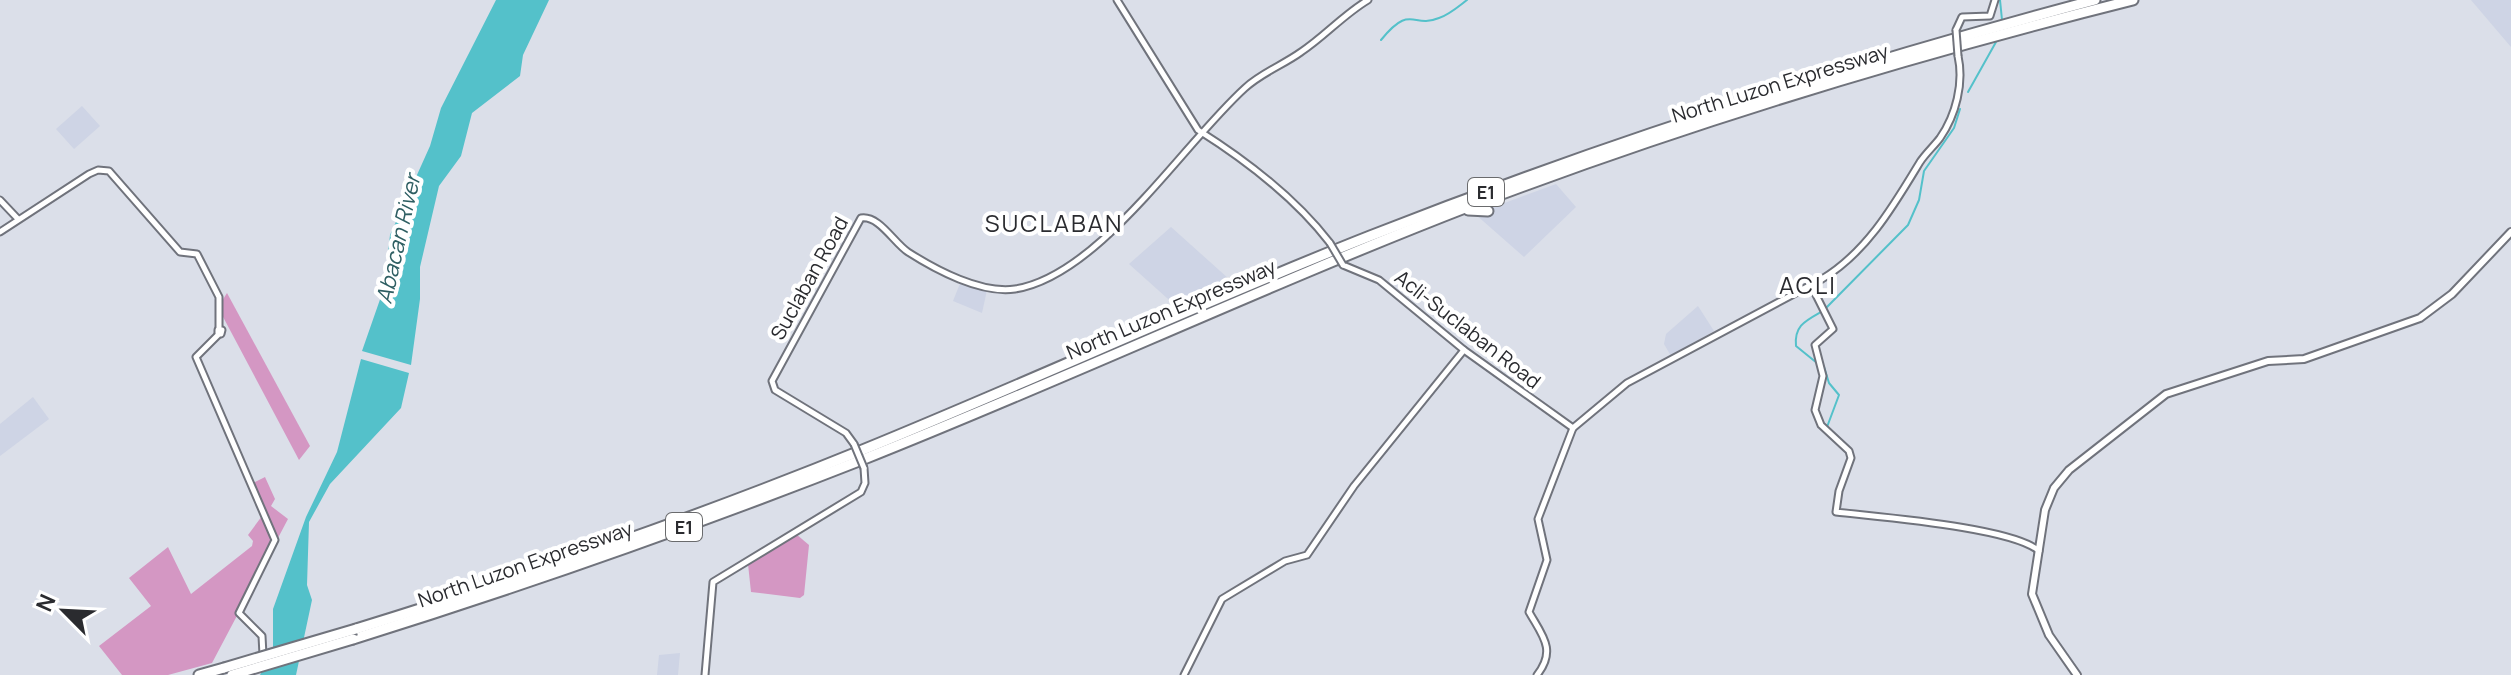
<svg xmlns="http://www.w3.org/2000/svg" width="2511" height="675" font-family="Manrope,sans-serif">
  <rect width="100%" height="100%" fill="#dbdfe9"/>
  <g fill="#ced4e5">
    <path d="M 2471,0 L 2511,0 L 2511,47 Z"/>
    <path d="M 82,106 L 100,126 L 74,149 L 56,129 Z"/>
    <path d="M 1556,184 L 1576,207 L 1524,257 L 1475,214 Z"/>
    <path d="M 1171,227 L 1229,279 L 1227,287 L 1197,295 L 1177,307 L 1129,264 Z"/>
    <path d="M 961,281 L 987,290 L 982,313 L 953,301 Z"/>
    <path d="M 1698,306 L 1714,331 L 1671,356 L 1664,344 L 1666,334 Z"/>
    <path d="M 33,397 L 49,419 L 0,456 L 0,424 Z"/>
    <path d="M 680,653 L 678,675 L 657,675 L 659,655 Z"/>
  </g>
  <g fill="#d497c3">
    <path d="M 227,293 L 310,446 L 299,460 L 222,315 L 222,301 Z"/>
    <path d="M 265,477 L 275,499 L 271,506 L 288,519 L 212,663 L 168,675 L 122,675 L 99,646 L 151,606 L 129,578 L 168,547 L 191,594 L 252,546 L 253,541 L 248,535 L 262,516 L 249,485 Z"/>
    <path d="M 796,534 L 809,545 L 804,595 L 800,598 L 751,592 L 748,564 Z"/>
  </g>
  <g fill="#54c1ca">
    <path d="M 496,0 L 549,0 L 523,55 L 520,76 L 472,113 L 461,156 L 439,186 L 420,267 L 420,299 L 411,365 L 362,351 L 384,288 L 390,235 L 430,146 L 441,108 Z"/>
    <path d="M 361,359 L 409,373 L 401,408 L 330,484 L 309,522 L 307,585 L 312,600 L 296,675 L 260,675 L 273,650 L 273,609 L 306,517 L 337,452 Z"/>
  </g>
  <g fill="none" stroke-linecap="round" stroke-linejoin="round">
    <g stroke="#54c1ca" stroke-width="2">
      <path d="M 2000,0 L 2002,20"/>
      <path d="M 1381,40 C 1411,3 1412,29 1439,18 C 1449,15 1459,6 1467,0"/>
      <path d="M 1968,92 L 1996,42"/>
      <path d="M 1826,308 L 1908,225 L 1919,200 L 1924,171 L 1954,128 L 1960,109"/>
      <path d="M 1817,363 L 1796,346 C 1794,326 1805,321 1821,312"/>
      <path d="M 1824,367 L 1829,383 L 1839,395 L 1827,427"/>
    </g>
    <g stroke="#70737c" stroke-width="9">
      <g id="tertiary">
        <path d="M 1117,0 L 1198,130 C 1244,159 1296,199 1330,243"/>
        <path d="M 1956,30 L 1962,17 L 1990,16 L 1995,0"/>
        <path d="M 0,200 L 18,219"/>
        <path d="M 0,232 L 89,174 L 98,170 L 109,171 L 180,252 L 197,254 L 219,297 L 219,329"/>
        <path d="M 1343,265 L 1379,280 L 1464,350 L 1573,428"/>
        <path d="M 1811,285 L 1833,329 L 1815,345 L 1823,376 L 1815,410 L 1821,425 L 1849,451 L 1851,458 L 1839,491 L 1836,512 C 1877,517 2012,527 2039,551"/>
        <path d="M 218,330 L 222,330 L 221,334 L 218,333 Z"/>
        <path d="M 219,334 L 196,357 L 275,540 L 239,613 L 262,636 L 263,655"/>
        <path d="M 1573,428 L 1627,383 L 1822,279 C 1867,252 1894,205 1920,162 C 1926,153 1934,146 1940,138 C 1956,115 1964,83 1958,56"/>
        <path d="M 854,444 L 846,433 L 775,390 L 772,381 L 861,218 C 879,215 894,243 908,252 C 936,270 981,294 1015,289 C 1099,276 1183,144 1245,88 C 1261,73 1283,65 1301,52 C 1325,36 1343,15 1368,0"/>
        <path d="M 705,675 L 713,582 L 861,492 L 865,483 L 864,468"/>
        <path d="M 1184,675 L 1222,599 L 1285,561 L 1307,555 L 1354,486 L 1464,350"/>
        <path d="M 1537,675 C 1557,650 1542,635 1529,612 L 1547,560 L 1538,519 L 1573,428"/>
      </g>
    </g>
    <g stroke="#70737c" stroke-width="10">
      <path id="secondary" d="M 2077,675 L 2049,635 L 2032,594 L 2045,510 L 2054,488 L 2069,470 L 2166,394 L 2268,361 L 2304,359 L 2420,318 L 2452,294 L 2511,232"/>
    </g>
    <g stroke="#70737c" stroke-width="13">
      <g id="motorway">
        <path d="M 1468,210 L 1488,211"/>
        <path d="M 1228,284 L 1246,284"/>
        <path d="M 356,629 C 528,576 698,517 865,449 C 1034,380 1200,303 1370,236 C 1607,143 1850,65 2095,0"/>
        <path d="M 353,639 C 526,585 696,525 864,459 C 1068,378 1266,285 1470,206 C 1686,124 1909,56 2133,0"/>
        <path d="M 199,675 L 224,668"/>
      </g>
    </g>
    <use href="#tertiary" stroke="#fff" stroke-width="5"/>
    <use href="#secondary" stroke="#fff" stroke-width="6"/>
    <use href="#motorway" stroke="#fff" stroke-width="9"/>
    <g stroke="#70737c" stroke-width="9" stroke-linecap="butt">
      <g id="tertiary-bridge">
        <path d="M 1956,30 L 1958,56"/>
        <path d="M 1330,243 L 1343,265"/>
        <path d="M 854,444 L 864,468"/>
      </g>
    </g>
    <g stroke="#70737c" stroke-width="13" stroke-linecap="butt">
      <g id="motorway-bridge">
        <path d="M 224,668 L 356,629"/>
        <path d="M 232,675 L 353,639"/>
      </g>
    </g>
    <use href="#tertiary-bridge" stroke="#fff" stroke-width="5"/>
    <use href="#motorway-bridge" stroke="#fff" stroke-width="9"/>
  </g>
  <g text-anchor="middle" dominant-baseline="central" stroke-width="8" stroke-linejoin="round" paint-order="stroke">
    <g fill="#fff" stroke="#6a6b6d" stroke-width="2">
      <rect x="1468" y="178" width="36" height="28" rx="6"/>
      <rect x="666" y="513" width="36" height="28" rx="6"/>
    </g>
    <g font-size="18" font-weight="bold" fill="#2a2b2f">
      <text x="1486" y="192">E1</text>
      <text x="684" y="527">E1</text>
    </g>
    <g font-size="20" fill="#2a2b2f" stroke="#fff">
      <text transform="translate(1780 83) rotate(-17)">North Luzon Expressway</text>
      <text transform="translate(809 278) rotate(-61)">Suclaban Road</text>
      <text transform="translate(1171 309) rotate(-23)">North Luzon Expressway</text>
      <text transform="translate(1468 329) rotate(38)">Acli-Suclaban Road</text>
      <text transform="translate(525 564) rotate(-19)">North Luzon Expressway</text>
    </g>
    <g font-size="22" font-style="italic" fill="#2e5e62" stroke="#fff">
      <text transform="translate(398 239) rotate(-77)">Abacan River</text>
    </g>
    <g font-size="24" letter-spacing="2" fill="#2a2b2f" stroke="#fff">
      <text x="1054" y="222">SUCLABAN</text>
      <text x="1808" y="284">ACLI</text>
    </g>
  </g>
  <g transform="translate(64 611) rotate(294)" stroke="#ffffff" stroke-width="6" paint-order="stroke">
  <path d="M0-6L14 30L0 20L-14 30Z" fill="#2a2b2f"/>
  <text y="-12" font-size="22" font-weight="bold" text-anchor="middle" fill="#2a2b2f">N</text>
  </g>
</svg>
